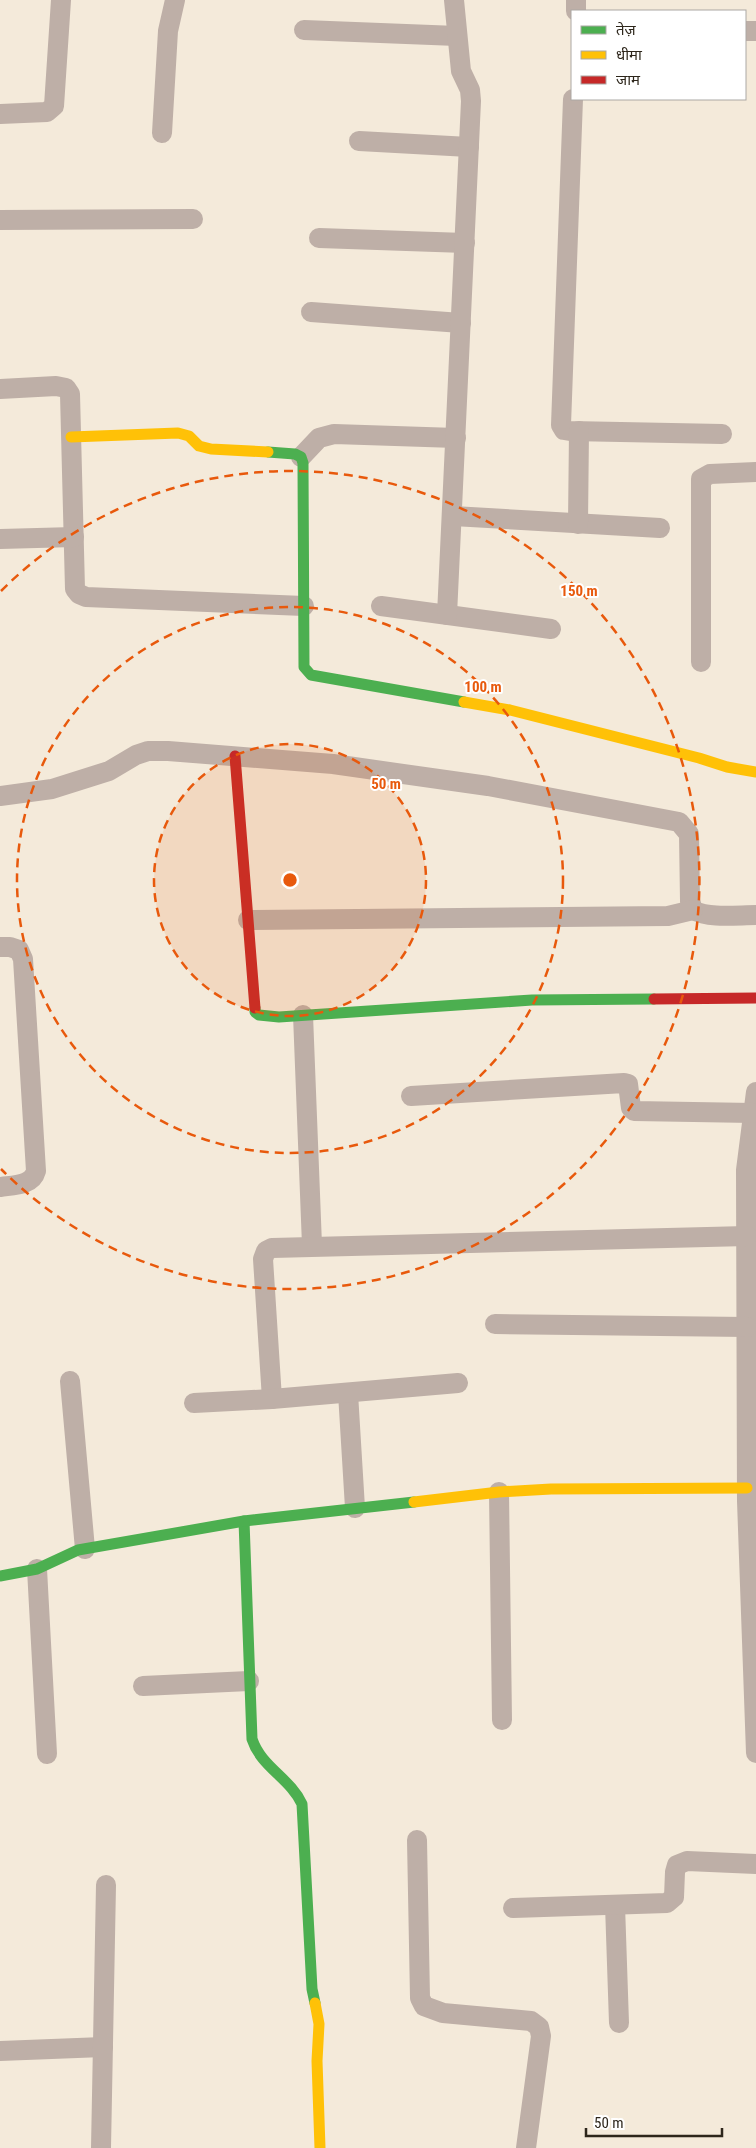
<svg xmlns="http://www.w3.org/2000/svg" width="756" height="2148" font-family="'Roboto Condensed','Noto Sans Devanagari',sans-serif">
  <rect width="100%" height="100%" fill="#f4eada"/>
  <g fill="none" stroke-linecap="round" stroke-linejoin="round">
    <g stroke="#beafa7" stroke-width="20">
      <path d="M 576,0 L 576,11"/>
      <path d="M 304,30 L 457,36"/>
      <path d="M 745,31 L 756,31"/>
      <path d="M 573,99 L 561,425 L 564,430 L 570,431 L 722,434"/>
      <path d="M 0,114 L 47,112 L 54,106 L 61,0"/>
      <path d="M 162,133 L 168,31 L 175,0"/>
      <path d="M 359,141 L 469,147"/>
      <path d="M 0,220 L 193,219"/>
      <path d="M 319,238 L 465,243"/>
      <path d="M 311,312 L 461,323"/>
      <path d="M 0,389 L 56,386 L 66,388 L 70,394 L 75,589 L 79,594 L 86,597 L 304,606"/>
      <path d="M 301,457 L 319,438 L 334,434 L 456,438"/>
      <path d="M 453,516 L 660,528"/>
      <path d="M 578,524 L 579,431"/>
      <path d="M 0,539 L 74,537"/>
      <path d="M 381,606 L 551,629"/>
      <path d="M 447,615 L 471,101 L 470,90 L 461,71 L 454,0"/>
      <path d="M 701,662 L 701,479 L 710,474 L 756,472"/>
      <path d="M 0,796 L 52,789 L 109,771 L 136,755 L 148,751 L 168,751 L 333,764 L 488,786 L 679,822 L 689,834 L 690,901 L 693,910 C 710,919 737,915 756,915"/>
      <path d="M 248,920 L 668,916 L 693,910"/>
      <path d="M 0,947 L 10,947 L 19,950 L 23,959 L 36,1171 C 32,1186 13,1185 0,1187"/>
      <path d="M 303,1015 L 312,1245"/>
      <path d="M 756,1092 L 746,1170 L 747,1501 L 756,1753"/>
      <path d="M 411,1096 L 624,1083 L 628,1084 L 631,1108 L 634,1111 L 753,1113"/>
      <path d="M 495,1324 L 747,1327"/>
      <path d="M 70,1381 L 85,1549"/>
      <path d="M 348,1393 L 355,1508"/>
      <path d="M 272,1399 L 263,1259 L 266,1251 L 272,1248 L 747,1236"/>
      <path d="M 194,1403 L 272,1399 L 458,1383"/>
      <path d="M 499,1492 L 502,1720"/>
      <path d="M 37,1569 L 47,1754"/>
      <path d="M 143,1686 L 249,1681"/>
      <path d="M 417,1840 L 420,1998 L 424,2006 L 443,2013 L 531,2021 L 539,2027 L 541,2036 L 526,2148"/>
      <path d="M 615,1905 L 619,2023"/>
      <path d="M 513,1908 L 667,1903 L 674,1897 L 675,1872 L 677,1865 L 687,1861 L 756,1864"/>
      <path d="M 0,2051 L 103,2047"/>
      <path d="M 101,2148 L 106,1885"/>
    </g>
    <g stroke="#4caf50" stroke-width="11">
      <path d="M 268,452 L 295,454 L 301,457 L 303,463 L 304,667 L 311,675 L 464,702"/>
      <path d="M 255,1008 L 255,1012 L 259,1015 L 279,1017 L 532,1000 L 654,999"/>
      <path d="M 244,1521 L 252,1739 C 261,1767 290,1778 302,1804 L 312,1989 L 315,2003"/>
      <path d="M 0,1576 L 37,1569 L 78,1550 L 244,1521 L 414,1502"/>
    </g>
    <g stroke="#ffc107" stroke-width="11">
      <path d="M 71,437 L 178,433 L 189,436 L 199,446 L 211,449 L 268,452"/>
      <path d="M 464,702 L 510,710 L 699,758 L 727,767 L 756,772"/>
      <path d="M 414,1502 L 499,1492 L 551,1489 L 747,1488"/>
      <path d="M 315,2003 L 319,2024 L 317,2061 L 320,2148"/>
    </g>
    <g stroke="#c62828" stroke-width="11">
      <path d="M 235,756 L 255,1008"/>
      <path d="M 654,999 L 756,998"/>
    </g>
  </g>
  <circle cx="290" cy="880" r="136" fill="#e8590c" fill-opacity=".12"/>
  <g fill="none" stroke="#e8590c" stroke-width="2.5" stroke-dasharray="9 6">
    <circle cx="290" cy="880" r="136"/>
    <circle cx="290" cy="880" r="273"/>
    <path d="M1 591A409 409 0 1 1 1 1169"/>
  </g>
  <circle cx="290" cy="880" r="8" fill="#e8590c" stroke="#fff" stroke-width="2.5"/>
  <g font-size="15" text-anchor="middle" font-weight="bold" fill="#e8590c" stroke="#fff" stroke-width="4" stroke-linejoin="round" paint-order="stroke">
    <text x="579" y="596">150 m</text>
    <text x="483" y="692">100 m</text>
    <text x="386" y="789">50 m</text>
  </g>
  <rect x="571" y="10" width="175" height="90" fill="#ffffff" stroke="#aba8a4"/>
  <rect x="581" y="26" width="25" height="8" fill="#4caf50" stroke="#aba8a4"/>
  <text x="616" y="35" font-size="15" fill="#2d261b">तेज़</text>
  <rect x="581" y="51" width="25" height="8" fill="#ffc107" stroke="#aba8a4"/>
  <text x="616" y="60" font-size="15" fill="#2d261b">धीमा</text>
  <rect x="581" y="76" width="25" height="8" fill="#c62828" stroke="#aba8a4"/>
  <text x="616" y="85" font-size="15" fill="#2d261b">जाम</text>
  <path d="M586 2128v8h136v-8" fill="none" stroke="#2d261b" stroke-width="2.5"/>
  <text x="594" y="2128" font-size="15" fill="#2d261b" stroke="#ffffff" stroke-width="4" paint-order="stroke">50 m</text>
</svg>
